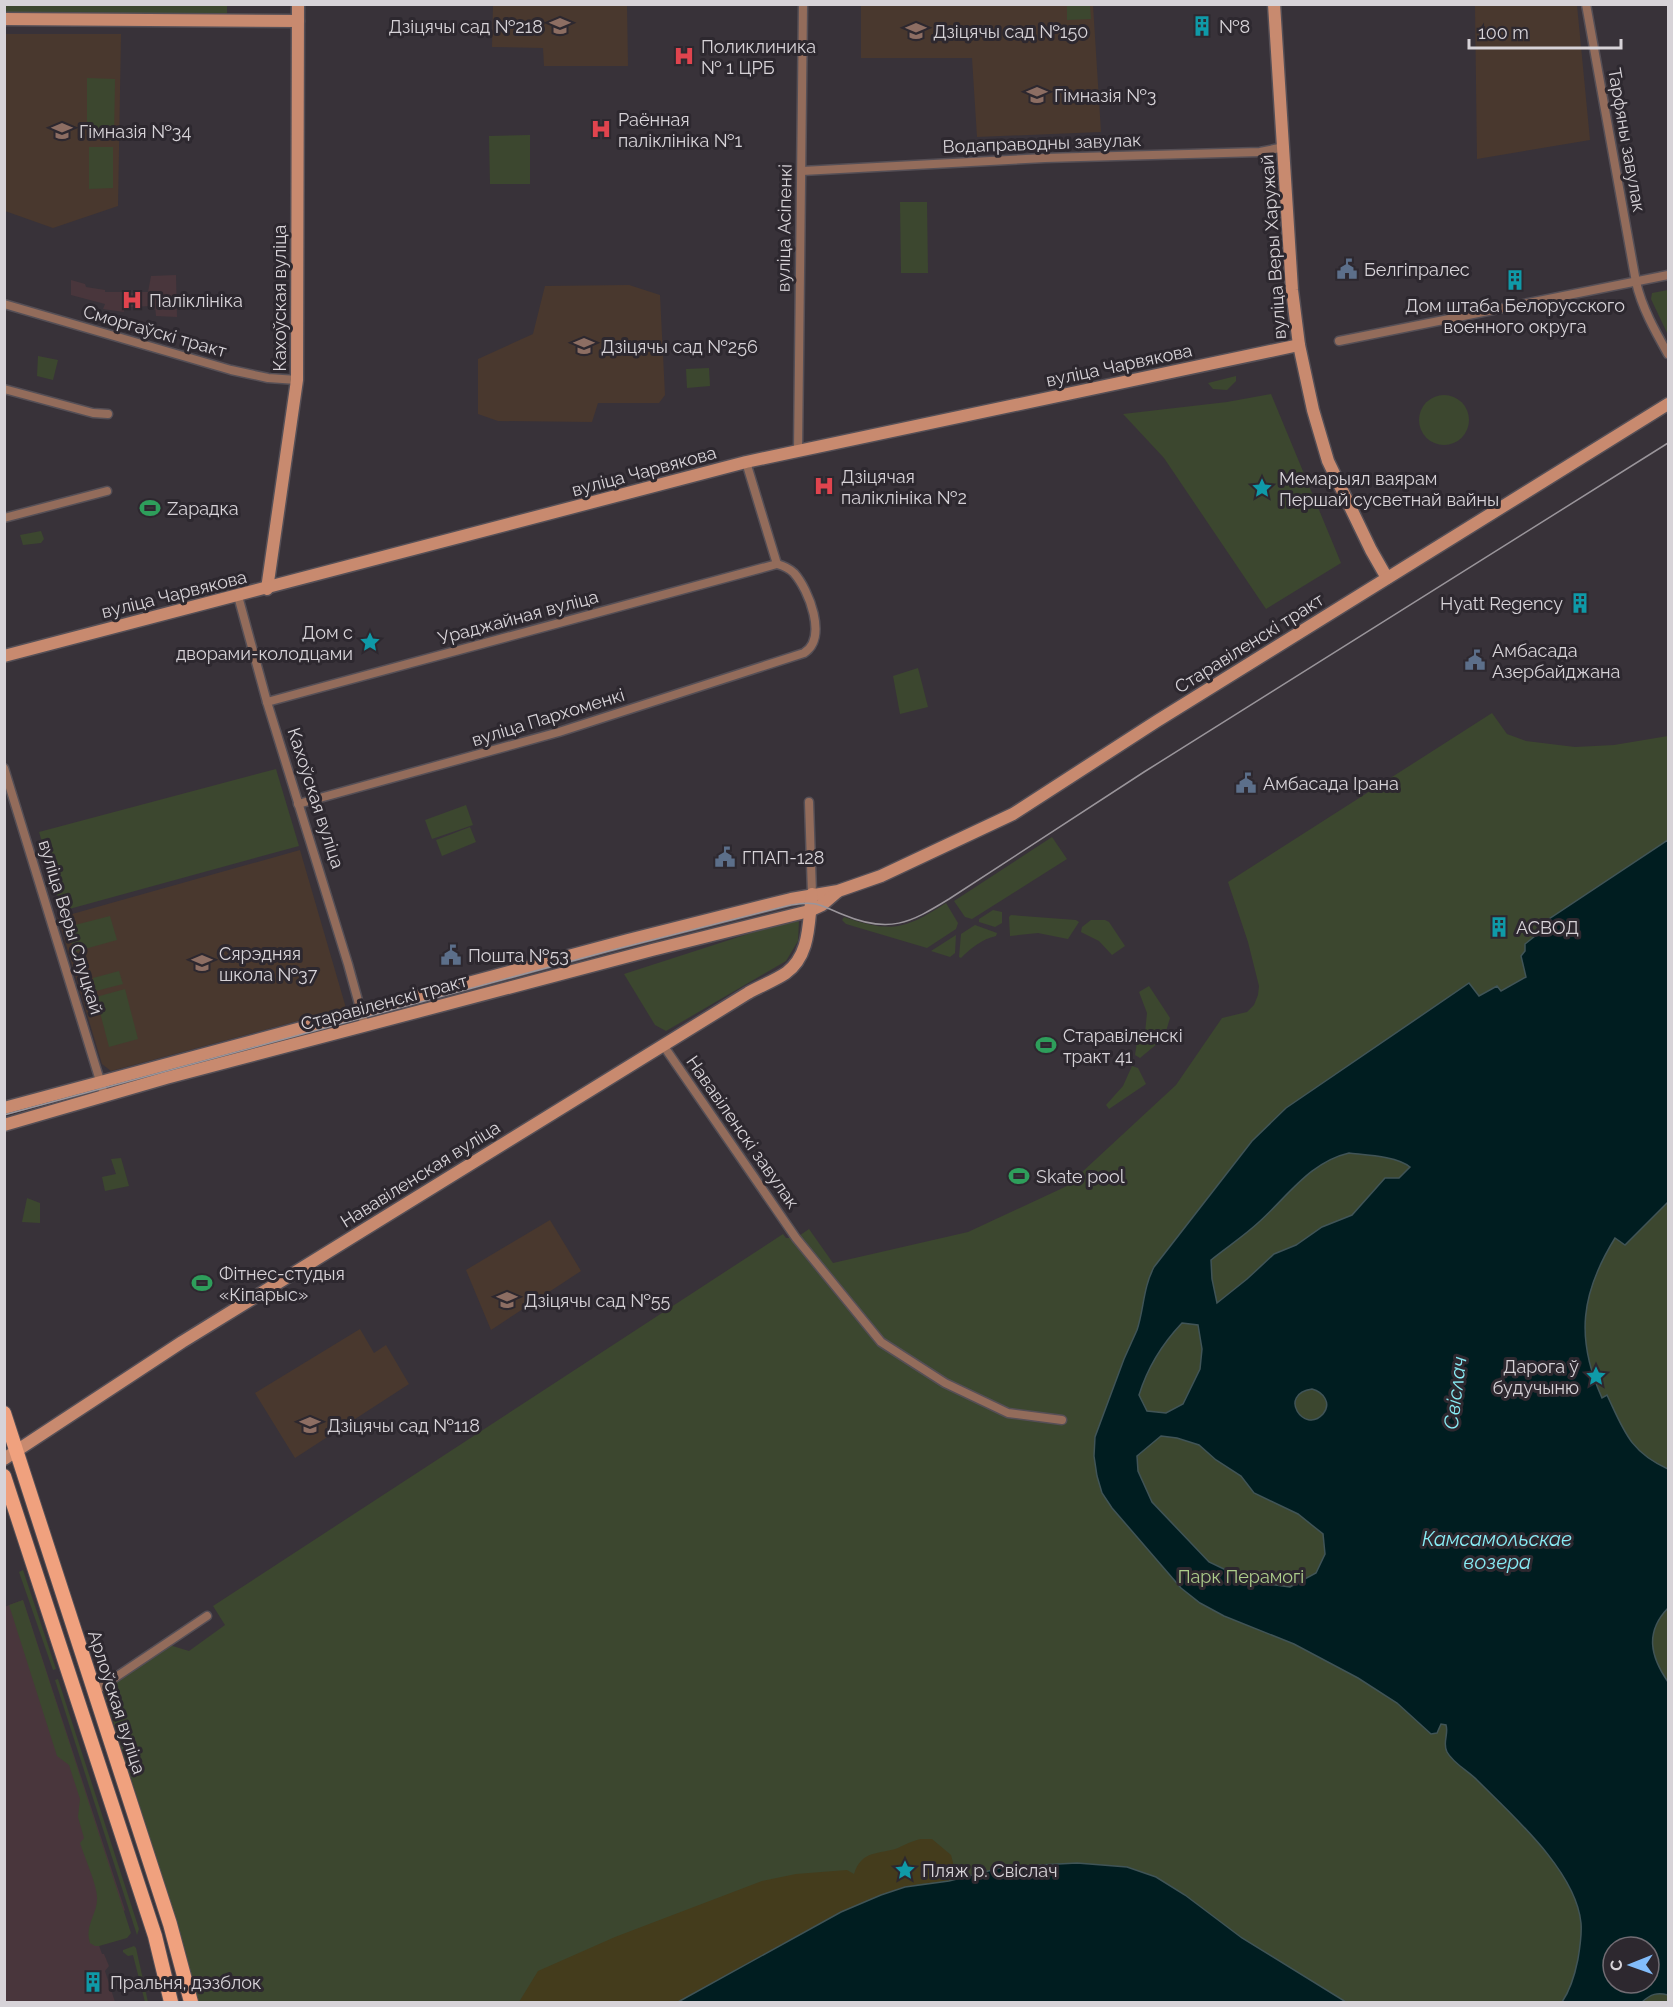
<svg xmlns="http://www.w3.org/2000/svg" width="1673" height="2007" font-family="Raleway,sans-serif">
  <rect width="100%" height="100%" fill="#383239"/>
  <g fill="#49382e">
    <path d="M 493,5 L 627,5 L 628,66 L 544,66 L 543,48 L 492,47 Z"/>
    <path d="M 861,5 L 1093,5 L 1101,132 L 977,137 L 972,58 L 861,58 Z"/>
    <path d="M 1475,5 L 1577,5 L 1590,140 L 1477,159 Z"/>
    <path d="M 5,34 L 121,34 L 118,206 L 53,228 L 5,211 Z"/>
    <path d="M 629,285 L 660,295 L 665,395 L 659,403 L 598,403 L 592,422 L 498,421 L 478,414 L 478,359 L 533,334 L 545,286 Z"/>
    <path d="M 300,850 L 346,1008 L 111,1071 L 102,1064 L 58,918 Z"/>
    <path d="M 550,1220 L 581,1271 L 491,1330 L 466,1270 Z"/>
    <path d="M 360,1329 L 374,1353 L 386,1345 L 409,1384 L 295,1458 L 255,1393 Z"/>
  </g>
  <g fill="#49363c">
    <path d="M 176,275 L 177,317 L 156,316 L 155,306 L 124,307 L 124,312 L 103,309 L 105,304 L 71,295 L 71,280 L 85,284 L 86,287 L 105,290 L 105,292 L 129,292 L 138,294 L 139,292 L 148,292 L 151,276 Z"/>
    <path d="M 23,1600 L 125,1910 L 96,1937 L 102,1954 L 104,1954 L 109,1966 L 105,1971 L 115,2002 L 5,2002 L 4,1607 Z"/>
  </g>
  <g fill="#3c472f" fill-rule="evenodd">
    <path d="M 5,4 L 227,5 L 227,16 L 5,14 Z"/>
    <path d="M 1067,5 L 1090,5 L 1091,19 L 1067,20 Z"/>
    <path d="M 87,78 L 115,79 L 114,137 L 87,137 Z"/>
    <path d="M 530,135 L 530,184 L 490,184 L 489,136 Z"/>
    <path d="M 89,147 L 113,147 L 113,188 L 89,189 Z"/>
    <path d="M 900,202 L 927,202 L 928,273 L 901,273 Z"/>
    <path d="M 1668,290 L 1668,335 L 1651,299 L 1652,293 Z"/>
    <path d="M 38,356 L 58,360 L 53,380 L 37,376 Z"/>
    <path d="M 709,368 L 710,386 L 687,388 L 686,369 Z"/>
    <path d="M 1236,376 L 1236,381 L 1227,390 L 1213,389 L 1208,383 Z"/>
    <path d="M 1271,394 L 1341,563 L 1266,609 L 1164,458 L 1123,414 L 1227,402 Z"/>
    <circle cx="1444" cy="420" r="25"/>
    <path d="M 41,531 L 44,539 L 41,543 L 23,545 L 20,535 Z"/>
    <path d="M 918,668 L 928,707 L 900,714 L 893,676 Z"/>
    <path d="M 1492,713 L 1507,734 L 1526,741 L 1575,747 L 1614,745 L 1668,736 L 1668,2002 L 196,2002 L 190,1971 L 174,1915 L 102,1686 L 166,1644 L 189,1651 L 225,1625 L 213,1606 L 783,1234 L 786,1238 L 796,1238 L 809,1229 L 833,1263 L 968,1232 L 1067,1186 L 1176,1085 L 1222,1018 L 1247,1012 L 1254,1005 L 1258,995 L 1259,986 L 1248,942 L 1228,882 ZM 1613,1947 L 1649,1947 L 1649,1983 L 1613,1983 Z"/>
    <path d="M 276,769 L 299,846 L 62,911 L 39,832 Z"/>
    <path d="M 466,805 L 473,825 L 432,839 L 425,820 Z"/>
    <path d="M 470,827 L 476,842 L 442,856 L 436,840 Z"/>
    <path d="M 1052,837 L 1067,859 L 972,919 L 965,917 L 954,901 Z"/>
    <path d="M 946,903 L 958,923 L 956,929 L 927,948 L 846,924 L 842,920 L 844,917 C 891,933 904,930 946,903 Z"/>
    <path d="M 993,910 L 1002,912 L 1002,923 L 995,927 L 979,922 L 979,919 Z"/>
    <path d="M 1011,915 L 1076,920 L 1079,922 L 1068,939 L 1038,933 L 1010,936 L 1009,917 Z"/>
    <path d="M 110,916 L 117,940 L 74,952 L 67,927 Z"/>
    <path d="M 1091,920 L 1105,920 L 1109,922 L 1125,946 L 1112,955 L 1099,941 L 1081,932 L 1082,927 Z"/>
    <path d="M 799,921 L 798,941 L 786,961 L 666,1031 L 655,1025 L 624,974 L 785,922 Z"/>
    <path d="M 975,925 L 997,933 L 996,936 C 982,939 971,948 961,958 L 959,957 L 961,934 Z"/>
    <path d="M 956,935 L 955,953 L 950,957 L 931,951 Z"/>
    <path d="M 119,971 L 123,984 L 96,991 L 93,978 Z"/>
    <path d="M 1149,986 L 1170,1018 L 1164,1038 L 1140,1058 L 1135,1055 L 1137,1042 L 1144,1043 L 1147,1013 L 1139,992 Z"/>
    <path d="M 125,989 L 138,1039 L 109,1047 L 96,997 Z"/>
    <path d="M 1132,1066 L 1138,1068 L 1146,1084 L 1109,1109 L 1106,1105 L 1123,1086 Z"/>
    <path d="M 121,1158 L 129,1186 L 105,1191 L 102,1177 L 116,1174 L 111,1159 Z"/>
    <path d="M 27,1198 L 40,1203 L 40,1223 L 22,1222 Z"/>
    <path d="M 23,1570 L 56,1669 L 53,1670 L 19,1572 Z"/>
    <path d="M 23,1600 L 131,1933 L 127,1938 L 99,1946 L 95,1946 L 90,1943 C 84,1925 98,1914 97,1897 C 97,1885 84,1856 80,1843 L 84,1838 L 78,1817 L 80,1799 L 69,1765 L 57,1756 L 9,1605 Z"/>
    <path d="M 58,1679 L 139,1929 L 137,1935 L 55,1680 Z"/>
    <path d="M 134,1946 L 136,1948 L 148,2002 L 145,2002 L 133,1955 L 128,1956 L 123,1952 L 123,1950 Z"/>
  </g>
  <path fill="#443c1c" d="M 921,1839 L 932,1839 L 951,1855 L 956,1874 L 960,1878 L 949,1881 L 918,1884 L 841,1912 L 678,2002 L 519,2002 L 538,1971 L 615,1937 L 762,1881 L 796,1874 L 847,1870 L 854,1874 C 862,1849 879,1855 898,1848 C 906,1844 912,1841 921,1839 Z"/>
  <g fill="#001d20" stroke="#405457" stroke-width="1.5" fill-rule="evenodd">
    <path d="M 1668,840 L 1668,1202 L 1625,1245 L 1615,1238 C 1581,1293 1575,1338 1602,1398 L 1607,1395 C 1624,1431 1630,1452 1668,1469 L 1668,1608 C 1645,1632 1650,1656 1668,1682 L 1668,1995 C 1657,1992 1651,1994 1642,2002 L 1562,2002 C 1571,1989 1575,1974 1578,1959 C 1580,1947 1582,1935 1581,1923 C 1576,1871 1512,1815 1477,1780 C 1468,1771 1453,1763 1447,1752 C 1442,1743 1449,1734 1446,1725 L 1441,1724 L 1437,1733 L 1431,1734 L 1397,1703 L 1358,1678 L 1294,1644 L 1224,1616 L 1200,1603 L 1181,1588 L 1112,1508 L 1102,1493 L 1097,1476 L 1094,1456 L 1095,1437 L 1124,1359 L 1137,1330 C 1144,1309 1143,1288 1154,1267 L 1252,1141 L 1286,1108 L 1469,983 L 1479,996 L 1497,986 L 1501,991 L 1526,977 L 1521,956 L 1525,951 L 1525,944 L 1545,928 L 1546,921 ZM 1349,1153 C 1366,1155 1397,1156 1410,1167 L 1399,1178 L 1385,1178 L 1352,1215 L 1322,1227 L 1296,1245 L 1274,1254 L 1247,1279 L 1217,1303 L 1212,1279 L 1211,1260 C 1227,1247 1244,1236 1259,1222 C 1288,1196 1310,1162 1349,1153 ZM 1182,1323 L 1198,1325 L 1202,1349 L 1200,1369 L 1183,1404 L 1166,1413 L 1147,1411 L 1139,1395 C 1148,1366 1162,1344 1182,1323 ZM 1312,1389 C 1323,1392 1332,1403 1323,1414 C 1304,1435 1277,1394 1312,1389 ZM 1161,1436 L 1177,1438 L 1199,1445 L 1216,1460 L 1241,1476 L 1254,1493 L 1298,1514 L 1323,1534 L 1325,1554 L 1316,1573 L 1290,1587 L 1260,1583 L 1226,1570 L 1209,1562 L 1152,1502 L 1138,1471 L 1137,1456 ZM 1613,1947 L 1649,1947 L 1649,1983 L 1613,1983 Z"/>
    <path d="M 1077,1863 L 1127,1867 L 1156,1877 L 1185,1895 L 1242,1938 L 1346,2002 L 678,2002 L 841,1912 L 881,1895 L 905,1887 L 949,1881 L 1004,1867 Z"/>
  </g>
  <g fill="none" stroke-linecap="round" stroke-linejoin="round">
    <g stroke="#554f56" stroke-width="11">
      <g id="street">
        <path d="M 1586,4 L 1636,282 C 1642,308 1655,331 1668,354"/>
        <path d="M 802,171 L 1045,158 L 1260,152 L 1284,147"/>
        <path d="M 4,304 L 231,370 L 268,378 L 297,380"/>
        <path d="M 1339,341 L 1668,275"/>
        <path d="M 4,389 L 93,413 L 108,414"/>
        <path d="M 798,451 L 803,4"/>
        <path d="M 746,462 L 777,564"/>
        <path d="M 4,518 L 107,491"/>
        <path d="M 238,596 L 267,702 L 348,964 L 365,1026"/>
        <path d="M 267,702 L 777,564"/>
        <path d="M 4,768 L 105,1097"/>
        <path d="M 809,802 L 812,894"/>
        <path d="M 298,804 L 559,732 L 804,653 C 828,638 809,590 794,573 C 789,568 784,566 777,564"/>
        <path d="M 663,1045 L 796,1238 L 881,1342 L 945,1383 L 1008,1413 L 1062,1420"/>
        <path d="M 95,1691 L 207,1616"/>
      </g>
    </g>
    <g stroke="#554f56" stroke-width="15">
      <g id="secondary">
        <path d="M 1274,4 L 1292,290 L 1299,345 L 1313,410 L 1328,461 L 1371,550 L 1387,578"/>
        <path d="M 4,19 L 298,21"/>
        <path d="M 267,589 L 297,380 L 298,4"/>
        <path d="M 4,656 L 746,462 L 1299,345"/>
        <path d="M 4,1108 L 628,940 L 791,899 L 838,891 L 881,876 L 1013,814 L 1157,721 L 1668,404"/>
        <path d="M 4,1125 L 166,1078 L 652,950 L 809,911 L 822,905 L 837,892"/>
        <path d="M 4,1459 L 182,1342 L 748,993 C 760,986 774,981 786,973 C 811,955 808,922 812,894"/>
      </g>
    </g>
    <g stroke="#554f56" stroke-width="16">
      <g id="primary">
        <path d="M 4,1413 L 170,1924 L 191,2002"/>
        <path d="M 4,1476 L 155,1936 L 171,2002"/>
      </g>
    </g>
    <use href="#street" stroke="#936c5b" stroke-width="8"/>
    <use href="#secondary" stroke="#c88a6f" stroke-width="12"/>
    <use href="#primary" stroke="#f0a17e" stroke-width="14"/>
    <path stroke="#9a959b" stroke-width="1.5" d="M 4,1115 L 609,951 L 791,905 C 818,900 821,906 844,915 C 889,934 910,923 949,899 L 1144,772 L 1668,443"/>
  </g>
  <defs>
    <g id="school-bare" transform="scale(1.62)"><path d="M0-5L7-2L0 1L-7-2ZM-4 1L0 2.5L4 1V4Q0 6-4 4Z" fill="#8d6e63" stroke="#2d282f" stroke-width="2.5" paint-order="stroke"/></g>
    <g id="building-bare" transform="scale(1.62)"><path d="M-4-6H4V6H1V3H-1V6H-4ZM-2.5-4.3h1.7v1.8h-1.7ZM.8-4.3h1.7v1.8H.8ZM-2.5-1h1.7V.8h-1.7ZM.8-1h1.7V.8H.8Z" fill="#0f9aa8" stroke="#2d282f" stroke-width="2.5" paint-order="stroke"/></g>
    <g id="hospital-bare" transform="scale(1.62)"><path d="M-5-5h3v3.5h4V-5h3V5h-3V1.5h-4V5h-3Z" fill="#e0444e" stroke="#2d282f" stroke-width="2.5" paint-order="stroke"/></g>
    <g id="civic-bare" transform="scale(1.62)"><path d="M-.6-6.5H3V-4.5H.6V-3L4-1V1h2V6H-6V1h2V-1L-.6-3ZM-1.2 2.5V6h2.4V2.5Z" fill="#5c6f8a" stroke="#2d282f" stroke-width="2.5" paint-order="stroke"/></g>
    <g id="sight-bare" transform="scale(1.62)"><path d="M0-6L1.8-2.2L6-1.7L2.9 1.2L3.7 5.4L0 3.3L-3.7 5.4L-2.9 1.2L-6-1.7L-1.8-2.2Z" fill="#0f9aa8" stroke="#2d282f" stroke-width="2.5" paint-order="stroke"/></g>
    <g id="stadium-bare" transform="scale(1.62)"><path d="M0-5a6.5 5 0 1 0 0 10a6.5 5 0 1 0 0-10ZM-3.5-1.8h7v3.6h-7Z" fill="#2e9e5b" stroke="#2d282f" stroke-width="2.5" paint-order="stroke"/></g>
  </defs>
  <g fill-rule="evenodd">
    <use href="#school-bare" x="560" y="26"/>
    <use href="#building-bare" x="1202" y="26"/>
    <use href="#school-bare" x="916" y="31"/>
    <use href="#hospital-bare" x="684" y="56"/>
    <use href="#school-bare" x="1037" y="95"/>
    <use href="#hospital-bare" x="601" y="129"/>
    <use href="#school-bare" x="62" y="131"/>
    <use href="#civic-bare" x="1347" y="269"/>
    <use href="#building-bare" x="1515" y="280"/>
    <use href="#hospital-bare" x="132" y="300"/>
    <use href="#school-bare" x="584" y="346"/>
    <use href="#hospital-bare" x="824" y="486"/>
    <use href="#sight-bare" x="1262" y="488"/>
    <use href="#stadium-bare" x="150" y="508"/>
    <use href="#building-bare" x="1580" y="603"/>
    <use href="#sight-bare" x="370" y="642"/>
    <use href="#civic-bare" x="1475" y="660"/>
    <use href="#civic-bare" x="1246" y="783"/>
    <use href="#civic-bare" x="725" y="857"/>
    <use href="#building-bare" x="1499" y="927"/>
    <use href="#civic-bare" x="451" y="955"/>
    <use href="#school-bare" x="202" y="963"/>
    <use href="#stadium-bare" x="1046" y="1045"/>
    <use href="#stadium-bare" x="1019" y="1176"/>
    <use href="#stadium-bare" x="202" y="1283"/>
    <use href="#school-bare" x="507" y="1300"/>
    <use href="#sight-bare" x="1596" y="1376"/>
    <use href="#school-bare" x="310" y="1425"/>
    <use href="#sight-bare" x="905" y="1870"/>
    <use href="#building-bare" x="93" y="1982"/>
  </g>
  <g text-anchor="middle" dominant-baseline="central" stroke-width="6" stroke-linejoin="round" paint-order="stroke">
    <g font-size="18" fill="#d7d3d8" stroke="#2d282f" text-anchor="start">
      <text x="543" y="26" text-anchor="end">Дзіцячы сад №218</text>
      <text x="1219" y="26">№8</text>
      <text x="933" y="31">Дзіцячы сад №150</text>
      <text x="701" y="46">Поликлиника<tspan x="701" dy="21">№ 1 ЦРБ</tspan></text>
      <text x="1054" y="95">Гімназія №3</text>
      <text x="618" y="119">Раённая<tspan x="618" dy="21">паліклініка №1</tspan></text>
      <text x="79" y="131">Гімназія №34</text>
      <text x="1364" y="269">Белгіпралес</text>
      <text x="149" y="300">Паліклініка</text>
      <text x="1515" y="305" text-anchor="middle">Дом штаба Белорусского<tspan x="1515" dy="21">военного округа</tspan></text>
      <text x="601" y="346">Дзіцячы сад №256</text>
      <text x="841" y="476">Дзіцячая<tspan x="841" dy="21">паліклініка №2</tspan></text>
      <text x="1279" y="478">Мемарыял ваярам<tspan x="1279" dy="21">Першай сусветнай вайны</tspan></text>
      <text x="167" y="508">Zарадка</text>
      <text x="1563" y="603" text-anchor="end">Hyatt Regency</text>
      <text x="353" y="632" text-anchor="end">Дом с<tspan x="353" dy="21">дворами-колодцами</tspan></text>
      <text x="1492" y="650">Амбасада<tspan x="1492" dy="21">Азербайджана</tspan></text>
      <text x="1263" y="783">Амбасада Ірана</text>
      <text x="742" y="857">ГПАП-128</text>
      <text x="1516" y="927">АСВОД</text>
      <text x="219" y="953">Сярэдняя<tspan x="219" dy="21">школа №37</tspan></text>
      <text x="468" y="955">Пошта №53</text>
      <text x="1063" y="1035">Старавіленскі<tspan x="1063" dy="21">тракт 41</tspan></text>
      <text x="1036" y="1176">Skate pool</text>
      <text x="219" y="1273">Фітнес-студыя<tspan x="219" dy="21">«Кіпарыс»</tspan></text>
      <text x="524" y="1300">Дзіцячы сад №55</text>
      <text x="1579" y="1366" text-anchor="end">Дарога ў<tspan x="1579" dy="21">будучыню</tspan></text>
      <text x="327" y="1425">Дзіцячы сад №118</text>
      <text x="922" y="1870">Пляж р. Свіслач</text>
      <text x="110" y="1982">Пральня, дэзблок</text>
    </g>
    <g font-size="18" fill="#d7d3d8" stroke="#2d282f">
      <text transform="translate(1627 140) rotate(80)">Тарфяны завулак</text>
      <text transform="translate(1042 143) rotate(-2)">Водаправодны завулак</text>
      <text transform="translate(784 228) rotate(-89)">вуліца Асіпенкі</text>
      <text transform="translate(1273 247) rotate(-94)">вуліца Веры Харужай</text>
      <text transform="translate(279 298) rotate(-90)">Кахоўская вуліца</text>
      <text transform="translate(155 331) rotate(16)">Сморгаўскі тракт</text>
      <text transform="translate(1119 365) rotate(-12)">вуліца Чарвякова</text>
      <text transform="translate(644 471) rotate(-15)">вуліца Чарвякова</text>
      <text transform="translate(174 594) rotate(-14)">вуліца Чарвякова</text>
      <text transform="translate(518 617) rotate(-15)">Ураджайная вуліца</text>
      <text transform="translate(1249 643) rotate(-32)">Старавіленскі тракт</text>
      <text transform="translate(548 717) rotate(-17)">вуліца Пархоменкі</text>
      <text transform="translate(316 798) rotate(72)">Кахоўская вуліца</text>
      <text transform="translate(71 927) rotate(73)">вуліца Веры Слуцкай</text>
      <text transform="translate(384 1002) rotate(-15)">Старавіленскі тракт</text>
      <text transform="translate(743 1132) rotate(55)">Нававіленскі завулак</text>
      <text transform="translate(420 1174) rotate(-32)">Нававіленская вуліца</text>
      <text transform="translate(117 1702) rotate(72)">Арлоўская вуліца</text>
    </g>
    <g font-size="18" fill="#adcd8b" stroke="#2d282f">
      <text x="1241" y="1576">Парк Перамогі</text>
    </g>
    <g font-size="20" font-style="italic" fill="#88ecf5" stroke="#2d282f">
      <text transform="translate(1455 1393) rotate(-83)">Свіслач</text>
      <text x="1497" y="1539">Камсамольскае<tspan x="1497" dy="23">возера</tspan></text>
    </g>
  </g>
  <rect width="1673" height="2007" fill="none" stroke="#d7d3d8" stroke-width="12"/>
  <g transform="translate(1631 1965) rotate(269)"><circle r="28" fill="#2d282f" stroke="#716c73" stroke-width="1.5"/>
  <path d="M0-4.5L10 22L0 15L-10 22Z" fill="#82bcfa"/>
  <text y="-9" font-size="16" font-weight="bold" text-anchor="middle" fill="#d7d3d8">С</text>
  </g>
  <path d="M1469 39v9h152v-9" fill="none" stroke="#d7d3d8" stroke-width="3"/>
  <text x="1478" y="39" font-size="18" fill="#d7d3d8" stroke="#2d282f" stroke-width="4.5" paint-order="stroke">100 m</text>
</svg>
